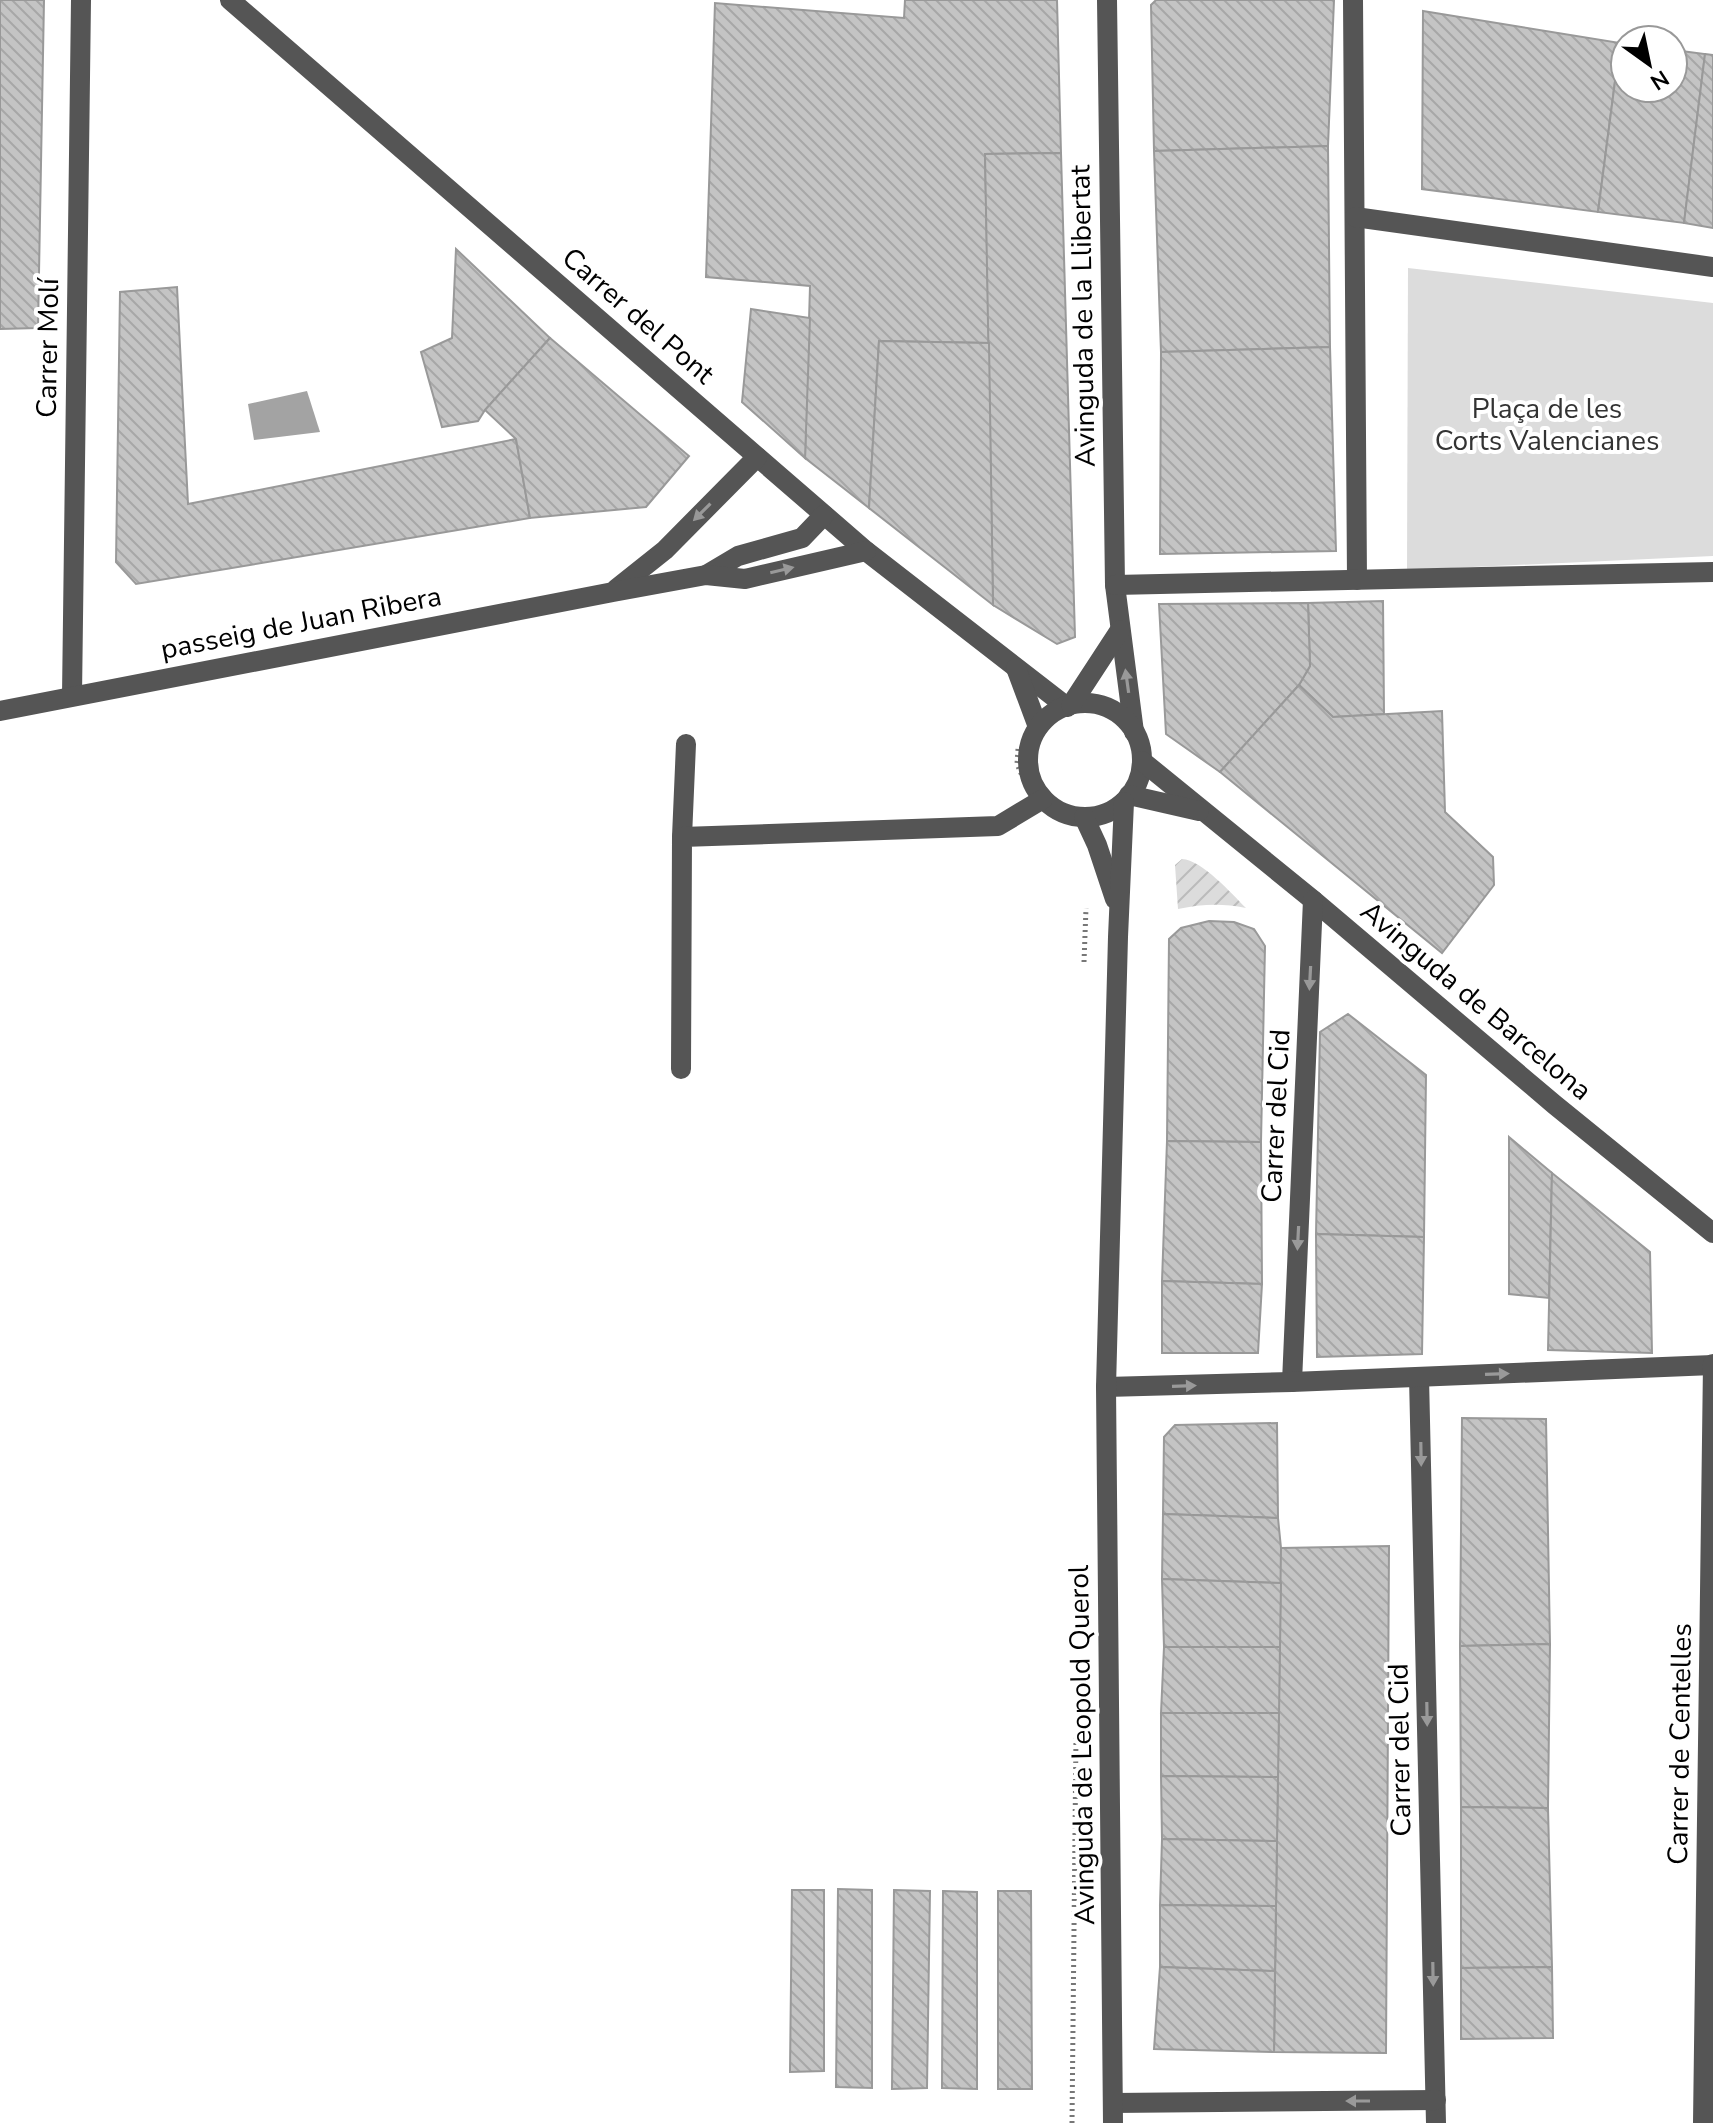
<svg xmlns="http://www.w3.org/2000/svg" width="1713" height="2123" font-family="'Nunito Sans',sans-serif">
  <defs>
    <pattern id="garden-furrows" width="10" height="10" patternUnits="userSpaceOnUse" patternTransform="scale(2)"><rect width="10" height="10" fill="#dcdcdc"/><path d="M-1 1l2-2M0 10L10 0M9 11l2-2" fill="none" stroke="#bbb"/></pattern>
    <pattern id="building-back-hatch" width="6" height="6" patternUnits="userSpaceOnUse" patternTransform="scale(2)"><rect width="6" height="6" fill="#c4c4c4"/><path d="M-1 5l2 2M0 0l6 6M5-1l2 2" fill="none" stroke="#a7a7a7"/></pattern>
  </defs>
  <rect width="100%" height="100%" fill="#fff"/>
  <path fill="#dcdcdc" d="M 1408,268 L 1713,303 L 1713,556 L 1407,570 Z"/>
  <path fill="url(#garden-furrows)" d="M 1182,859 C 1202,860 1232,894 1246,908 C 1222,903 1202,904 1178,909 L 1175,865 Z"/>
  <path fill="#a3a3a3" d="M 307,391 L 320,432 L 254,440 L 248,404 Z"/>
  <g fill="url(#building-back-hatch)" stroke="#999" stroke-width="2">
    <path d="M 0,0 L 44,0 L 38,328 L 0,329 Z"/>
    <path d="M 905,0 L 1057,0 L 1061,153 L 985,154 L 989,343 L 879,341 L 869,508 L 805,458 L 810,286 L 706,277 L 715,3 L 904,18 Z"/>
    <path d="M 1156,0 L 1334,0 L 1328,146 L 1154,151 L 1151,5 Z"/>
    <path d="M 1423,11 L 1620,43 L 1598,212 L 1422,189 Z"/>
    <path d="M 1620,43 L 1625,43 L 1625,88 L 1673,88 L 1673,50 L 1705,54 L 1684,223 L 1598,212 Z"/>
    <path d="M 1705,54 L 1713,55 L 1713,228 L 1684,223 Z"/>
    <path d="M 1328,146 L 1330,347 L 1161,352 L 1154,151 Z"/>
    <path d="M 1061,153 L 1075,637 L 1057,644 L 993,605 L 985,154 Z"/>
    <path d="M 456,249 L 550,338 L 485,410 L 478,421 L 442,427 L 421,352 L 452,338 Z"/>
    <path d="M 177,287 L 188,504 L 516,439 L 530,518 L 136,584 L 116,562 L 120,292 Z"/>
    <path d="M 751,309 L 810,318 L 805,458 L 742,402 Z"/>
    <path d="M 550,338 L 689,456 L 646,507 L 530,518 L 516,439 L 485,410 Z"/>
    <path d="M 879,341 L 989,343 L 993,605 L 869,508 Z"/>
    <path d="M 1330,347 L 1336,551 L 1160,554 L 1161,352 Z"/>
    <path d="M 1383,601 L 1384,714 L 1333,717 L 1299,685 L 1310,666 L 1308,603 Z"/>
    <path d="M 1308,603 L 1310,666 L 1299,685 L 1220,772 L 1166,734 L 1159,604 Z"/>
    <path d="M 1299,685 L 1333,717 L 1442,711 L 1445,812 L 1493,857 L 1494,885 L 1442,953 L 1220,772 Z"/>
    <path d="M 1209,921 L 1234,922 L 1254,929 L 1265,946 L 1261,1142 L 1167,1141 L 1169,939 L 1181,928 Z"/>
    <path d="M 1348,1014 L 1426,1075 L 1424,1237 L 1316,1234 L 1320,1032 Z"/>
    <path d="M 1509,1137 L 1552,1173 L 1549,1298 L 1509,1294 Z"/>
    <path d="M 1167,1141 L 1261,1142 L 1262,1284 L 1162,1281 Z"/>
    <path d="M 1552,1173 L 1650,1252 L 1652,1353 L 1548,1350 Z"/>
    <path d="M 1316,1234 L 1424,1237 L 1422,1354 L 1317,1357 Z"/>
    <path d="M 1162,1281 L 1262,1284 L 1258,1353 L 1162,1353 Z"/>
    <path d="M 1462,1418 L 1546,1419 L 1550,1644 L 1460,1646 Z"/>
    <path d="M 1277,1423 L 1278,1518 L 1163,1514 L 1164,1437 L 1175,1425 Z"/>
    <path d="M 1163,1514 L 1278,1518 L 1281,1548 L 1281,1583 L 1162,1579 Z"/>
    <path d="M 1389,1546 L 1386,2053 L 1274,2052 L 1281,1548 Z"/>
    <path d="M 1162,1579 L 1281,1583 L 1280,1647 L 1164,1647 Z"/>
    <path d="M 1550,1644 L 1548,1808 L 1461,1807 L 1460,1646 Z"/>
    <path d="M 1164,1647 L 1280,1647 L 1279,1713 L 1161,1713 Z"/>
    <path d="M 1161,1713 L 1279,1713 L 1278,1777 L 1161,1776 Z"/>
    <path d="M 1161,1776 L 1278,1777 L 1277,1841 L 1162,1839 Z"/>
    <path d="M 1461,1807 L 1548,1808 L 1552,1967 L 1461,1968 Z"/>
    <path d="M 1162,1839 L 1277,1841 L 1276,1906 L 1160,1905 Z"/>
    <path d="M 838,1889 L 872,1890 L 872,2088 L 836,2087 Z"/>
    <path d="M 792,1890 L 824,1890 L 824,2071 L 790,2072 Z"/>
    <path d="M 894,1890 L 930,1891 L 927,2088 L 892,2089 Z"/>
    <path d="M 943,1891 L 977,1892 L 977,2089 L 942,2088 Z"/>
    <path d="M 998,1891 L 1031,1891 L 1032,2089 L 998,2089 Z"/>
    <path d="M 1160,1905 L 1276,1906 L 1275,1971 L 1160,1967 Z"/>
    <path d="M 1160,1967 L 1275,1971 L 1274,2052 L 1154,2049 Z"/>
    <path d="M 1552,1967 L 1553,2038 L 1461,2039 L 1461,1968 Z"/>
  </g>
  <g fill="none" stroke-linecap="round" stroke-linejoin="round">
    <g stroke="#777" stroke-width="5" stroke-dasharray="2 4" stroke-linecap="butt">
      <path d="M 1018,749 L 1017,764 L 1023,778"/>
      <path d="M 1084,962 L 1086,908"/>
      <path d="M 1072,2123 L 1076,1736"/>
    </g>
    <g stroke="#555" stroke-width="20">
      <path d="M 230,0 L 866,551 L 1067,707"/>
      <path d="M 1107,0 L 1115,585 L 1134,732"/>
      <path d="M 1353,0 L 1357,580"/>
      <path d="M 1355,217 L 1713,267"/>
      <path d="M 706,575 L 738,556 L 802,538 L 824,515"/>
      <path d="M 1115,585 L 1713,572"/>
      <path d="M 616,589 L 665,550 L 757,457"/>
      <path d="M 1016,668 L 1038,727"/>
      <path d="M 72,696 L 81,0"/>
      <circle cx="1085" cy="760" r="57"/>
      <path d="M 1071,705 L 1120,630"/>
      <path d="M 0,711 L 613,592 L 706,575 L 745,579 L 866,551"/>
      <path d="M 1142,761 L 1313,900 L 1555,1105 L 1713,1233"/>
      <path d="M 1129,795 L 1199,811"/>
      <path d="M 1084,817 L 1097,845 L 1115,899"/>
      <path d="M 682,837 L 686,744"/>
      <path d="M 681,1069 L 682,837 L 998,826 L 1043,799"/>
      <path d="M 1419,1377 L 1436,2123"/>
      <path d="M 1292,1382 L 1313,900"/>
      <path d="M 1106,1387 L 1292,1382 L 1713,1365"/>
      <path d="M 1113,2103 L 1436,2100"/>
      <path d="M 1113,2123 L 1106,1387 L 1118,937 L 1124,802"/>
      <path d="M 1703,2123 L 1713,1364"/>
    </g>
  </g>
  <defs><path id="oneway-solid" d="M-6-.8H1V-3.2L6.5 0L1 3.2V.8H-6Z" transform="scale(2)"/></defs>
  <g fill="#999">
    <use href="#oneway-solid" transform="translate(702 512) rotate(135)"/>
    <use href="#oneway-solid" transform="translate(782 570) rotate(-13)"/>
    <use href="#oneway-solid" transform="translate(1127 681) rotate(-98)"/>
    <use href="#oneway-solid" transform="translate(1310 978) rotate(93)"/>
    <use href="#oneway-solid" transform="translate(1298 1238) rotate(93)"/>
    <use href="#oneway-solid" transform="translate(1497 1374) rotate(-2)"/>
    <use href="#oneway-solid" transform="translate(1184 1386) rotate(-2)"/>
    <use href="#oneway-solid" transform="translate(1421 1454) rotate(89)"/>
    <use href="#oneway-solid" transform="translate(1427 1714) rotate(89)"/>
    <use href="#oneway-solid" transform="translate(1433 1974) rotate(89)"/>
    <use href="#oneway-solid" transform="translate(1358 2101) rotate(180)"/>
  </g>
  <g text-anchor="middle" dominant-baseline="central" stroke-width="8" stroke-linejoin="round" paint-order="stroke">
    <g font-size="28" fill="#000" stroke="#fff">
      <text transform="translate(638 316) rotate(41)">Carrer del Pont</text>
      <text transform="translate(1083 316) rotate(-91)">Avinguda de la Llibertat</text>
      <text transform="translate(48 348) rotate(-89)">Carrer Molí</text>
      <text transform="translate(301 623) rotate(-11)">passeig de Juan Ribera</text>
      <text transform="translate(1476 1001) rotate(40)">Avinguda de Barcelona</text>
      <text transform="translate(1276 1116) rotate(-87)">Carrer del Cid</text>
      <text transform="translate(1680 1744) rotate(-89)">Carrer de Centelles</text>
      <text transform="translate(1082 1745) rotate(-91)">Avinguda de Leopold Querol</text>
      <text transform="translate(1400 1750) rotate(-91)">Carrer del Cid</text>
    </g>
    <g font-size="28" fill="#333" stroke="#fff">
      <text x="1547" y="409">Plaça de les<tspan x="1547" dy="32">Corts Valencianes</tspan></text>
    </g>
  </g>
  <g transform="translate(1649 64) rotate(147)"><circle r="38" fill="#ffffff" stroke="#999999" stroke-width="2"/>
  <path d="M0-6L14 30L0 20L-14 30Z" fill="#000000"/>
  <text y="-12" font-size="22" font-weight="bold" text-anchor="middle" fill="#000000">N</text>
  </g>
</svg>
